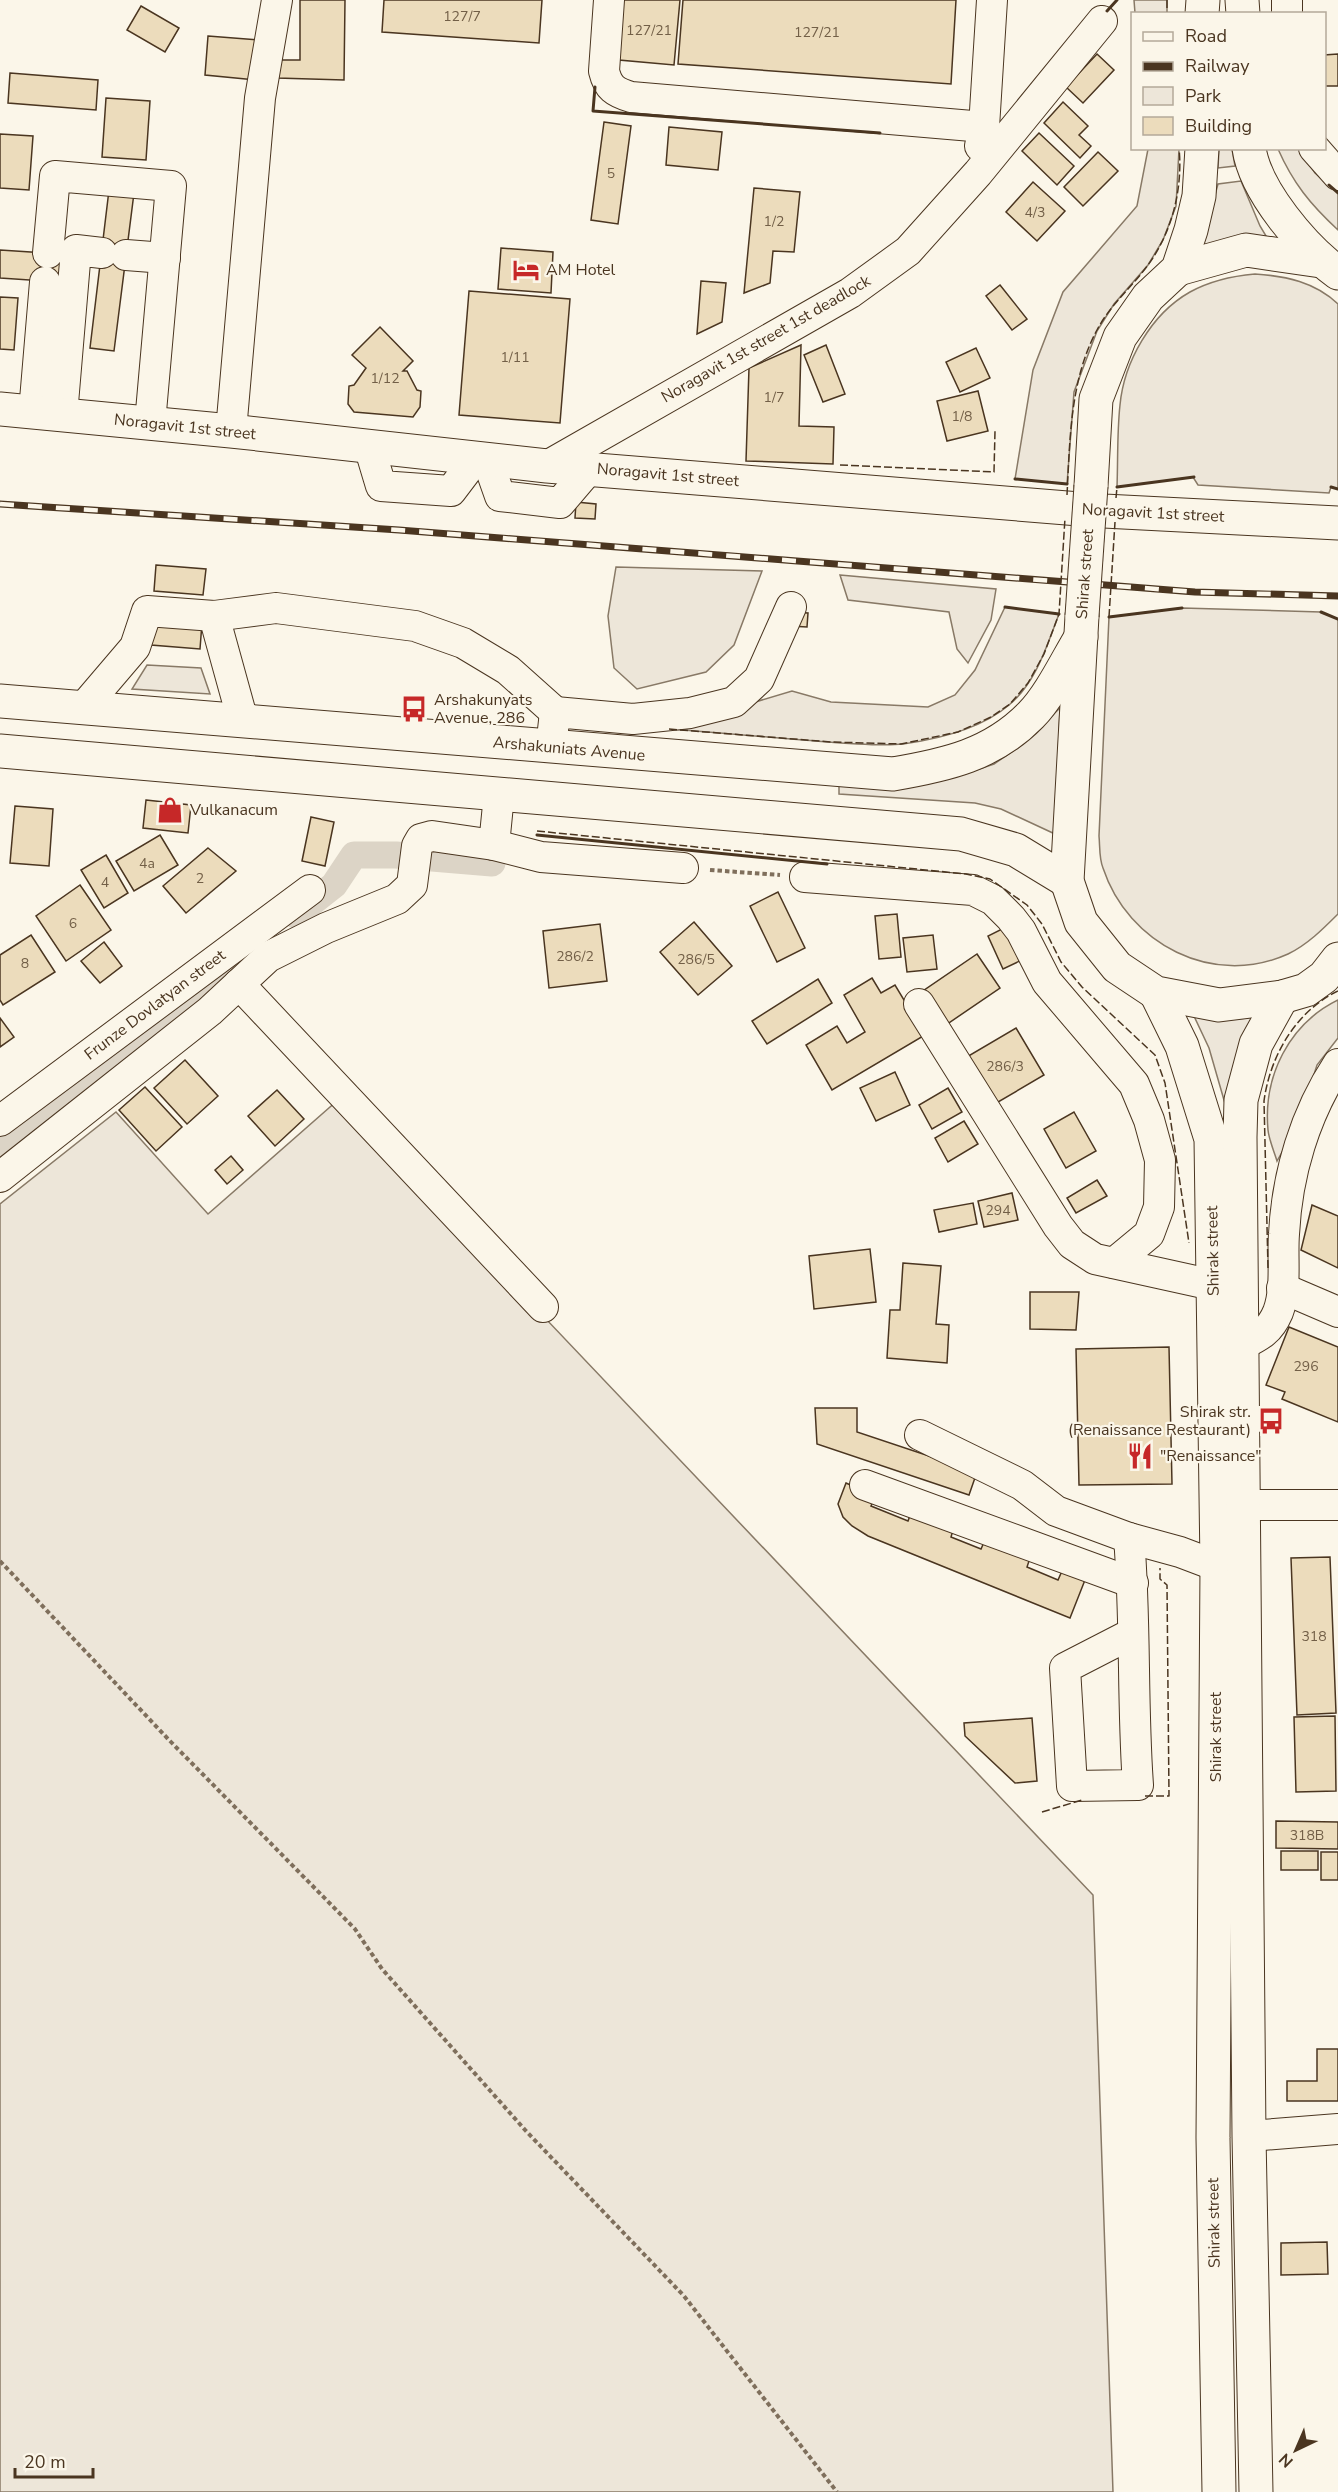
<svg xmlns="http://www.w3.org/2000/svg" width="1338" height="2492" font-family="'Nunito Sans',sans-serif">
  <rect width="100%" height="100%" fill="#fbf6e9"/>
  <g fill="#ede6d9" stroke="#887966" stroke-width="1.5">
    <path d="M 1134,0 L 1167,0 L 1167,13 L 1135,13 Z"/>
    <path d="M 1148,149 L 1179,149 L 1176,206 L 1163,240 L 1148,265 L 1114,304 L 1097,331 L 1074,392 L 1067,484 L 1015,479 L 1033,370 L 1063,292 L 1137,206 Z"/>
    <path d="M 1219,149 L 1232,149 L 1235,166 L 1218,168 Z"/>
    <path d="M 1278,149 L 1299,149 L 1315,173 L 1338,193 L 1338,230 C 1310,204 1293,183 1278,149 Z"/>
    <path d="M 1241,181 L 1260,226 L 1272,246 L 1199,253 L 1218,184 Z"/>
    <path d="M 1255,274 C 1286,276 1315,282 1338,304 L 1338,489 L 1331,487 L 1329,493 L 1198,485 L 1193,477 L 1117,487 C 1118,460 1117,432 1120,405 C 1124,362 1151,314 1190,292 C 1210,281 1232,276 1255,274 Z"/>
    <path d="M 616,567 L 762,571 L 734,645 L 706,672 L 637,689 L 614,668 L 608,616 Z"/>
    <path d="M 840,575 L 996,589 L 991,620 L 968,663 L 957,649 L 949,612 L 848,600 Z"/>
    <path d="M 1005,607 L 1059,614 C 1047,645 1036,683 1009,705 C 981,729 939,739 903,744 C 876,747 831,742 803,740 C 745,735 687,730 629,726 L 715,714 L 792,691 L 831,702 L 928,707 L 955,695 L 975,670 Z"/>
    <path d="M 1182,608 L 1321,612 L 1338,619 L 1338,914 C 1323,929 1307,945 1288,954 C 1213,988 1128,944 1103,868 C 1099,859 1100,846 1099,836 L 1109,617 Z"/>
    <path d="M 147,665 L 201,668 L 210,694 L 132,689 Z"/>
    <path d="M 1060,708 L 1055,834 L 1001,809 L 975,803 L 839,794 L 839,786 L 967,773 L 994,764 L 1019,747 Z"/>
    <path d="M 1338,1000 L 1338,1038 L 1317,1065 L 1298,1124 L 1277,1161 C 1274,1151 1269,1140 1268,1130 C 1263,1076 1289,1024 1338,1000 Z"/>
    <path d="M 1193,1014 C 1216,1020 1235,1021 1258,1016 L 1226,1107 L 1209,1048 Z"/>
    <path d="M 338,1100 L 1093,1895 L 1113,2492 L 0,2492 L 0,1204 L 116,1112 L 208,1214 Z"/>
  </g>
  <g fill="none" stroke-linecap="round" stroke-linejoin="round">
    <g stroke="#dcd4c6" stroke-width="27">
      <path d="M 296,915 L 334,885 L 354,855 L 396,855 L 492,863"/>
      <path d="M 0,1148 L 221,974"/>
    </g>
  </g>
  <g fill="#ecdcbc" stroke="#4a3520" stroke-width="1.5">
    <path d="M 300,0 L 345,0 L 344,80 L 277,78 L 277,60 L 300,60 Z"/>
    <path d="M 384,0 L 542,0 L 539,43 L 382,32 Z"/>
    <path d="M 623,0 L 680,0 L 674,65 L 619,60 Z"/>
    <path d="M 683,0 L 956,0 L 951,84 L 678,64 Z"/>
    <path d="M 141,6 L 179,28 L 165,52 L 127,30 Z"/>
    <path d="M 208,36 L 259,40 L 256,80 L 205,75 Z"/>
    <path d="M 1097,54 L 1114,70 L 1083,103 L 1066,87 Z"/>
    <path d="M 1338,54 L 1338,86 L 1324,86 L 1324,55 Z"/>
    <path d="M 10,73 L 98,80 L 96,110 L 8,103 Z"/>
    <path d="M 106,98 L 150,101 L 146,160 L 102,157 Z"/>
    <path d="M 1063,102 L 1088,126 L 1079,135 L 1091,146 L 1080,158 L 1044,123 Z"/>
    <path d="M 604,122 L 631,126 L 618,224 L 591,220 Z"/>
    <path d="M 669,127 L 722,132 L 718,170 L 666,165 Z"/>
    <path d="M 1039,133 L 1074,166 L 1057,185 L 1022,151 Z"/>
    <path d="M 0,134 L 33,136 L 29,190 L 0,188 Z"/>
    <path d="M 1098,152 L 1118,171 L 1083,206 L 1064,187 Z"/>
    <path d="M 1033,182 L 1065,211 L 1037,241 L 1006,212 Z"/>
    <path d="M 754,188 L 800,192 L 794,252 L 773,251 L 770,283 L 744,293 Z"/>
    <path d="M 109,190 L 134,193 L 114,351 L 90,348 Z"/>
    <path d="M 501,248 L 553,252 L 551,293 L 498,289 Z"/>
    <path d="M 0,250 L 61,254 L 59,282 L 0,278 Z"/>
    <path d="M 701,281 L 726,283 L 722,322 L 697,334 Z"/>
    <path d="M 1000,285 L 1027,319 L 1012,330 L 986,296 Z"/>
    <path d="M 469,291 L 570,299 L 560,423 L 459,415 Z"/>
    <path d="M 0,297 L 18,298 L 14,350 L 0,349 Z"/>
    <path d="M 380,327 L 413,361 L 403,371 L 407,371 L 417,390 L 421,391 L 420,407 L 413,417 L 354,412 L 348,404 L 349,386 L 354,385 L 366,368 L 352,355 Z"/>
    <path d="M 801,345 L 799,426 L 834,427 L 833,464 L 746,461 L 749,368 Z"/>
    <path d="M 826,345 L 845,394 L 823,402 L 804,355 Z"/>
    <path d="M 976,348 L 990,378 L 960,392 L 946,362 Z"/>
    <path d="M 978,391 L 988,431 L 947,441 L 937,401 Z"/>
    <path d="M 576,502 L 596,504 L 595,519 L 575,518 Z"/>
    <path d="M 156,565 L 206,569 L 203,595 L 154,591 Z"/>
    <path d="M 790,612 L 808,613 L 807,627 L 790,626 Z"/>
    <path d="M 153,619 L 202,623 L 200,649 L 151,645 Z"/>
    <path d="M 146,800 L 191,805 L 188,833 L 143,828 Z"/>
    <path d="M 15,806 L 53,809 L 49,866 L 10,863 Z"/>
    <path d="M 311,817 L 334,822 L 325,866 L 302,861 Z"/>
    <path d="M 160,835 L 178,865 L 134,891 L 116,861 Z"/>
    <path d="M 208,848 L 236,871 L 186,913 L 163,886 Z"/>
    <path d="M 106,855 L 128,893 L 104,908 L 81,870 Z"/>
    <path d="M 80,885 L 111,930 L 66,961 L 36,916 Z"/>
    <path d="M 778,892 L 805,948 L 777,962 L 750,906 Z"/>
    <path d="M 897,914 L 901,957 L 879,959 L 875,916 Z"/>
    <path d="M 694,922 L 732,966 L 698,995 L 660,952 Z"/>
    <path d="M 600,924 L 607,981 L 549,988 L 543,931 Z"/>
    <path d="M 1010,925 L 1026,958 L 1003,969 L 988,936 Z"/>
    <path d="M 31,935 L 55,972 L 3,1005 L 0,1000 L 0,955 Z"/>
    <path d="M 933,935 L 937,969 L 907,972 L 903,938 Z"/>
    <path d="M 104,942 L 122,966 L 100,983 L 81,961 Z"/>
    <path d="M 977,954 L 1000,988 L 940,1029 L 917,995 Z"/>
    <path d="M 872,978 L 881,993 L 895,985 L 925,1035 L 832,1090 L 806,1045 L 837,1026 L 847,1043 L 865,1032 L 844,995 Z"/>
    <path d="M 818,979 L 832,1003 L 767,1044 L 752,1021 Z"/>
    <path d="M 0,1018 L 14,1037 L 0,1047 Z"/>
    <path d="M 1016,1028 L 1044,1075 L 993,1105 L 965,1058 Z"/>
    <path d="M 185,1060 L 218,1096 L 187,1124 L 154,1088 Z"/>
    <path d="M 895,1072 L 910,1105 L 876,1121 L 860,1088 Z"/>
    <path d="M 145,1087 L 182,1127 L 156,1151 L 119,1110 Z"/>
    <path d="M 948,1088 L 962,1112 L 932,1129 L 919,1105 Z"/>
    <path d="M 277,1090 L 304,1119 L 275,1146 L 248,1116 Z"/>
    <path d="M 1074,1112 L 1096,1151 L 1066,1168 L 1044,1129 Z"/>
    <path d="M 964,1121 L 978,1144 L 948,1162 L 935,1138 Z"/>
    <path d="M 231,1156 L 243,1170 L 227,1184 L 215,1170 Z"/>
    <path d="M 1097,1180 L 1107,1196 L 1076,1213 L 1067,1198 Z"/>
    <path d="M 1012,1193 L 1018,1220 L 984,1227 L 978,1201 Z"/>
    <path d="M 973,1203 L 977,1224 L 939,1232 L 934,1210 Z"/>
    <path d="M 1312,1205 L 1338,1216 L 1338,1268 L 1301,1250 Z"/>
    <path d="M 870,1249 L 876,1302 L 814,1309 L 809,1256 Z"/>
    <path d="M 903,1263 L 941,1266 L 936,1324 L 949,1325 L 947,1363 L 887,1358 L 890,1310 L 900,1310 Z"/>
    <path d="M 1030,1292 L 1079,1292 L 1076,1330 L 1030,1329 Z"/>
    <path d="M 1289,1327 L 1338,1347 L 1338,1422 L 1282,1399 L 1285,1392 L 1266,1385 Z"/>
    <path d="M 1169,1347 L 1172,1484 L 1079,1485 L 1076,1349 Z"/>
    <path d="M 815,1408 L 857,1408 L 857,1432 L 977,1472 L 969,1495 L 817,1444 Z"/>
    <path d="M 846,1483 L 875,1496 L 871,1506 L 908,1521 L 912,1510 L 954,1527 L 951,1537 L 981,1549 L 985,1540 L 1030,1558 L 1027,1567 L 1058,1580 L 1062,1571 L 1085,1580 L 1070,1618 L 868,1536 L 852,1526 L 843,1517 L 838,1504 Z"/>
    <path d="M 1330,1557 L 1336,1713 L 1297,1715 L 1291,1558 Z"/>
    <path d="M 1335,1716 L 1336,1791 L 1296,1792 L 1294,1717 Z"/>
    <path d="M 1032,1718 L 1037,1781 L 1015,1783 L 965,1736 L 964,1723 Z"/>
    <path d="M 1276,1821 L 1338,1822 L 1338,1849 L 1276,1848 Z"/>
    <rect x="1281" y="1851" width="37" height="19"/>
    <rect x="1321" y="1852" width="17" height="28"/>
    <path d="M 1317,2049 L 1338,2049 L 1338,2101 L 1287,2101 L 1287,2081 L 1317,2081 Z"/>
    <path d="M 1327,2242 L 1328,2274 L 1281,2275 L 1281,2243 Z"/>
  </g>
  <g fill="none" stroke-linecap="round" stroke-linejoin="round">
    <g stroke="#4a3520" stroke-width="32">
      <g id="minor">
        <path d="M 609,0 L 604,71 C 608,88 615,92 631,97 L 984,127"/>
        <path d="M 1287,0 L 1287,14"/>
        <path d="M 980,146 L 984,127 L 992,0"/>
        <path d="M 1314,148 L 1338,175"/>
        <path d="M 48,253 L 55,176 L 171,186 L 150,423"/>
        <path d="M 126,255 L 165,258"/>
        <path d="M 34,412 L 45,282"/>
        <path d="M 62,415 L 76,250 L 102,253"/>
        <path d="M 231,431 L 260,98 L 277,0"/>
        <path d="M 369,446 L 381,486 L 451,491 L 476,458"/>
        <path d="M 487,459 L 500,496 L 560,503 L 589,469"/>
        <path d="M 547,466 L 850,293 L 908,251 L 978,173 L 1102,21"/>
        <path d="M 214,616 L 276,608 L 415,626 L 463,643 L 508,670 L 555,712"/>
        <path d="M 83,708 L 135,647 L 147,611 L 214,616 L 243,721"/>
        <path d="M 553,730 L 555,712 L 633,719 L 690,713 L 734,702 L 759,679 L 791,607"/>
        <path d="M 494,845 L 499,795"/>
        <path d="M 805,877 L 973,890 L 993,900 L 1011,918 L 1021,931 L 1047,982 L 1134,1084 L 1149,1120 L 1160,1160 L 1159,1207 L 1149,1234 L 1114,1263"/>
        <path d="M 239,984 L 543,1307"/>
        <path d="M 919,1004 L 1058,1226 L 1072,1244 L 1095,1259 L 1213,1285"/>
        <path d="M 0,1121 L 310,890"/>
        <path d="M 0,1177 L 210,1011 L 268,957 L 326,928 L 397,899 L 412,885 L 417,846 L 421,839 L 432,836 L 494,845 L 541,857 L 683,868"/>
        <path d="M 1282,1288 L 1338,1312"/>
        <path d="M 1242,1345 C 1260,1336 1270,1331 1278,1312 C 1287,1288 1282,1258 1284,1234 C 1287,1174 1305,1114 1338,1064"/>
        <path d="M 920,1435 L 1022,1485 L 1056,1511 L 1129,1538 L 1180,1552 L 1217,1566"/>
        <path d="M 865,1485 L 1133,1583"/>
        <path d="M 1244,1505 L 1338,1505"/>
        <path d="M 1129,1538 C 1136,1620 1132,1703 1138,1785 L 1072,1786 L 1065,1668 L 1133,1633"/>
        <path d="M 1249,2136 L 1338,2129"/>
      </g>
    </g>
    <g stroke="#4a3520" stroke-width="35">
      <g id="major">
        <path d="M 0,409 L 231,431 L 547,466 L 1104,511 L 1338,523"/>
        <path d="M 0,701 L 893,774 C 946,765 992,755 1031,715 C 1050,696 1067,660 1081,637"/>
        <path d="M 0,751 L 961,834 L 1016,850 L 1067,881"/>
      </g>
    </g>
    <g stroke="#4a3520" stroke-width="35">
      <g id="highway">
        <path d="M 1242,0 L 1243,14"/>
        <path d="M 1202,14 L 1203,0"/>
        <path d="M 1249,148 C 1255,191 1304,248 1338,273"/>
        <path d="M 1178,269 L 1246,250 L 1321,261"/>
        <path d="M 1091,486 L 1096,399 L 1120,337 L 1148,297 L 1178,269 L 1191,230 L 1199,196 L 1202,148"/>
        <path d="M 1082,616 L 1067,881 L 1081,922 L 1117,967 L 1156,993 L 1219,1005 L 1282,997 L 1306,990 L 1324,977 L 1338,959"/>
        <path d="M 1156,993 L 1182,1046 L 1211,1139 L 1217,1566 L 1213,2138 L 1219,2492"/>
        <path d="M 1256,2492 L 1249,2136 L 1240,1137 L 1241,1100 L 1256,1044 L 1282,997"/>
      </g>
    </g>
    <g stroke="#7f6f5c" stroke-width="4" stroke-dasharray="4.5 3" stroke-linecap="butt">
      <path d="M 710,870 L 780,875"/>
      <path d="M 0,1561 L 170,1741 L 355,1929 L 382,1969 L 526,2131 L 684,2296 L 837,2492"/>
    </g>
    <use href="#minor" stroke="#fbf6e9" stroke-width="30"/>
    <use href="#major" stroke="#fbf6e9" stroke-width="33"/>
    <use href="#highway" stroke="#fbf6e9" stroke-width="33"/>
    <g stroke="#4a3520" stroke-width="7">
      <path id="rail" d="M 0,504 L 399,530 L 1195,592 L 1338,596"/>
    </g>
    <use href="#rail" stroke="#fbf6e9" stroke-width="4.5" stroke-dasharray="14" stroke-linecap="butt"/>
    <g stroke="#4a3520" stroke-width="35" stroke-linecap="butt">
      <path id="highway-bridge" d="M 1082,616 L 1091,486"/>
    </g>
    <use href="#highway-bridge" stroke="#fbf6e9" stroke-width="33"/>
    <g stroke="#4a3520" stroke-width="1.5" stroke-dasharray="8 3" stroke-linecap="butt">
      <path d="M 1167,0 L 1167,14"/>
      <path d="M 840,465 L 994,472 L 995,431"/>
      <path d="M 1067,495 C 1070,439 1070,380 1097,330 C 1110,305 1132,287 1148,265 C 1172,232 1183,189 1179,148"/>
      <path d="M 1116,498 L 1117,487"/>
      <path d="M 1109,617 L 1115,522"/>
      <path d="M 669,729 L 831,742 L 901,744 L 958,732 L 991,717 L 1010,704 L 1028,683 L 1044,654 L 1059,614 L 1065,518"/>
      <path d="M 537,831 L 966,874 L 990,879 L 1027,905 L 1042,924 L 1061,962 L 1082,987 L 1155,1055 L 1165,1083 L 1189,1243"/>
      <path d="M 1268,1268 L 1264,1101 C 1270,1056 1296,1011 1338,991"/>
      <path d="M 1145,1796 L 1169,1796 L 1167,1585 L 1160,1579 L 1160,1568"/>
      <path d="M 1042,1812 L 1082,1800"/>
    </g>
    <g stroke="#4a3520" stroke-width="3">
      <path d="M 1107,11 L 1117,0"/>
      <path d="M 595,87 L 593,111 L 880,133"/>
      <path d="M 1329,185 L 1338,193"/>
      <path d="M 1015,479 L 1067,484"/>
      <path d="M 1117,487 L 1194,477"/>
      <path d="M 1331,487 L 1338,489"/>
      <path d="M 1005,607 L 1059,614"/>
      <path d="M 1321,612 L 1338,619"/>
      <path d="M 1109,617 L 1182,608"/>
      <path d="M 537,835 L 827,864"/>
    </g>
  </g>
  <defs>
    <g id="hotel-bare" transform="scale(2.07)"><path d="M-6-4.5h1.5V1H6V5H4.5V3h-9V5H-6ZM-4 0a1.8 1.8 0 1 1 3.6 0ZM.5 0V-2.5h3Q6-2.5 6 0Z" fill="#c62828" stroke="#fbf6e9" stroke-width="2.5" paint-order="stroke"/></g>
    <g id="bus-bare" transform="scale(2.07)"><path d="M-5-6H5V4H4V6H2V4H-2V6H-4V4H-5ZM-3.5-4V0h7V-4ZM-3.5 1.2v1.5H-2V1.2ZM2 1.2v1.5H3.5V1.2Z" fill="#c62828" stroke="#fbf6e9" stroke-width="2.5" paint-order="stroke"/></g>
    <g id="shop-bare" transform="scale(2.07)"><path d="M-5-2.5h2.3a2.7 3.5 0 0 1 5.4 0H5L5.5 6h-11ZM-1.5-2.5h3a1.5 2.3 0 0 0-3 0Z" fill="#c62828" stroke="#fbf6e9" stroke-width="2.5" paint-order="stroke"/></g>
    <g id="restaurant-bare" transform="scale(2.07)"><path d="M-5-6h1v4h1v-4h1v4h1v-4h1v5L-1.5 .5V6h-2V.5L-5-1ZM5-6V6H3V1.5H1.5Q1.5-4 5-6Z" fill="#c62828" stroke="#fbf6e9" stroke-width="2.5" paint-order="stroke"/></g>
  </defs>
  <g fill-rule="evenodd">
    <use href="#hotel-bare" x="526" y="270"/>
    <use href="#bus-bare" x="414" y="709"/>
    <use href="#shop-bare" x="170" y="810"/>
    <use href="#bus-bare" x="1271" y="1421"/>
    <use href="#restaurant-bare" x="1140" y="1456"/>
  </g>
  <g text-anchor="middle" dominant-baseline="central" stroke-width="4.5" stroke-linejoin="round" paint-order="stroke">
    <g font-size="14" fill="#725f47">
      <text x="462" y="16">127/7</text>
      <text x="649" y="30">127/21</text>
      <text x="817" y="32">127/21</text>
      <text x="611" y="173">5</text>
      <text x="1035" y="212">4/3</text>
      <text x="774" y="221">1/2</text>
      <text x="515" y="357">1/11</text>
      <text x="385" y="378">1/12</text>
      <text x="774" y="397">1/7</text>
      <text x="962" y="416">1/8</text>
      <text x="147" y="863">4a</text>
      <text x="200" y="878">2</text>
      <text x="105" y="882">4</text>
      <text x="73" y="923">6</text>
      <text x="575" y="956">286/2</text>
      <text x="696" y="959">286/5</text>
      <text x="25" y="963">8</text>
      <text x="1005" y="1066">286/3</text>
      <text x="998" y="1210">294</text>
      <text x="1306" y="1366">296</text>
      <text x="1314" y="1636">318</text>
      <text x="1307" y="1835">318B</text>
    </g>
    <g font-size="16" fill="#4a3520" stroke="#fbf6e9" text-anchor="start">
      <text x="546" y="270">AM Hotel</text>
      <text x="434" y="700">Arshakunyats<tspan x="434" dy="18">Avenue, 286</tspan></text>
      <text x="190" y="810">Vulkanacum</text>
      <text x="1251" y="1412" text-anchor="end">Shirak str.<tspan x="1251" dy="18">(Renaissance Restaurant)</tspan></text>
      <text x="1160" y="1456">"Renaissance"</text>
    </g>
    <g font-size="16" fill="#4a3520" stroke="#fbf6e9">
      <text transform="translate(766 339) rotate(-30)">Noragavit 1st street 1st deadlock</text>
      <text transform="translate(185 427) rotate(6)">Noragavit 1st street</text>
      <text transform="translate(668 475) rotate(5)">Noragavit 1st street</text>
      <text transform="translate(1153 513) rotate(3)">Noragavit 1st street</text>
      <text transform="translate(1085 574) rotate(-86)">Shirak street</text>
      <text transform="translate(569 749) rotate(5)">Arshakuniats Avenue</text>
      <text transform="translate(155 1005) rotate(-37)">Frunze Dovlatyan street</text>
      <text transform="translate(1213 1251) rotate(-91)">Shirak street</text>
      <text transform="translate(1216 1737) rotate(-90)">Shirak street</text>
      <text transform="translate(1214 2223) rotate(-91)">Shirak street</text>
    </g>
  </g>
  <rect x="1131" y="12" width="195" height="138" fill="#fbf6e9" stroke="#b4a999" stroke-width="1.5"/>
  <rect x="1143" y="32" width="30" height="9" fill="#fbf6e9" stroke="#b4a999" stroke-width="1.5"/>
  <text x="1185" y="42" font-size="18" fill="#4a3520">Road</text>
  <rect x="1143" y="62" width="30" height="9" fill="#4a3520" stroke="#b4a999" stroke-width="1.5"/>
  <text x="1185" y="72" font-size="18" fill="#4a3520">Railway</text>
  <rect x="1143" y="87" width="30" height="18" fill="#ede6d9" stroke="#b4a999" stroke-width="1.5"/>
  <text x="1185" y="102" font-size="18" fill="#4a3520">Park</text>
  <rect x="1143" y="117" width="30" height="18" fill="#ecdcbc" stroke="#b4a999" stroke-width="1.5"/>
  <text x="1185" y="132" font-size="18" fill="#4a3520">Building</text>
  <g transform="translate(1296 2450) rotate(224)" stroke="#fbf6e9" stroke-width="4.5" paint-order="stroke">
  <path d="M0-4.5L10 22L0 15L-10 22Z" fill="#4a3520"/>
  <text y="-9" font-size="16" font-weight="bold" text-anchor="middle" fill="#4a3520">N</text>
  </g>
  <path d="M15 2468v9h78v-9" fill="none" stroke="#4a3520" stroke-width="3"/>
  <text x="24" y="2468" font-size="18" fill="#4a3520" stroke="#fbf6e9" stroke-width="4.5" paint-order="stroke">20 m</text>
</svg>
